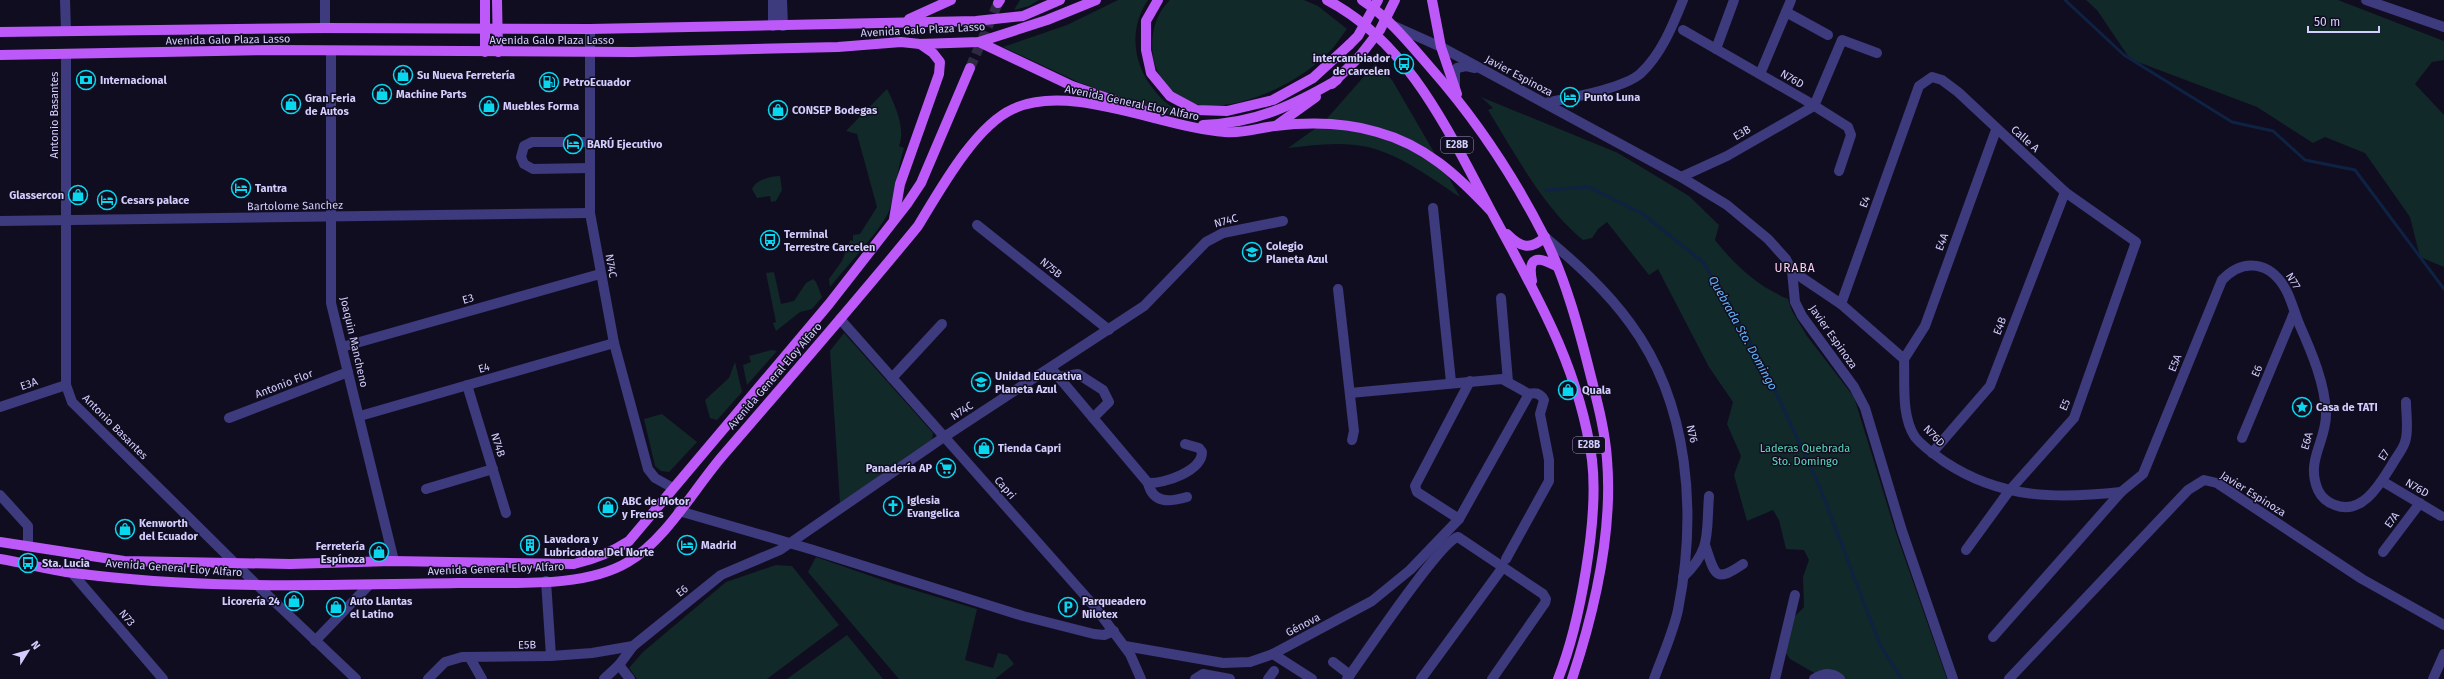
<svg xmlns="http://www.w3.org/2000/svg" width="2444" height="679" font-family="'Fira Sans',sans-serif">
  <rect width="100%" height="100%" fill="#110d20"/>
  <g fill="#112928">
    <path d="M 1020,0 L 1039,0 L 1029,6 L 1014,10 Z"/>
    <path d="M 1118,0 L 1148,0 C 1128,29 1133,65 1155,91 C 1162,101 1174,108 1183,116 L 1178,118 L 1078,82 L 1003,47 L 1067,25 Z"/>
    <path d="M 1170,0 L 1304,0 L 1318,6 L 1347,29 C 1342,35 1338,42 1333,48 C 1304,81 1238,114 1194,104 C 1149,93 1139,29 1170,0 Z"/>
    <path d="M 2086,0 L 2338,0 L 2444,41 L 2444,60 L 2432,62 L 2415,84 L 2444,115 L 2444,267 L 2420,257 L 2410,217 L 2365,153 L 2325,137 L 2313,143 L 2257,107 L 2130,59 L 2097,10 Z"/>
    <path d="M 1375,64 L 1392,80 L 1460,197 C 1431,178 1401,155 1368,147 C 1342,141 1313,145 1288,148 L 1323,123 Z"/>
    <path d="M 887,89 C 895,105 906,129 899,146 L 904,148 C 897,169 897,190 889,211 C 882,229 844,269 830,287 L 829,279 L 842,261 L 850,240 L 853,241 L 853,235 L 860,234 L 877,207 L 857,134 L 846,131 Z"/>
    <path d="M 1481,97 L 1618,153 L 1689,196 L 1719,225 L 1715,240 C 1735,265 1757,286 1788,299 L 1792,311 L 1807,336 L 1854,397 L 1896,533 L 1947,679 L 1841,679 L 1818,675 L 1790,659 L 1784,650 L 1791,620 L 1804,607 L 1803,577 L 1809,560 L 1804,550 L 1786,549 L 1779,520 L 1773,510 L 1747,521 L 1734,475 L 1741,456 L 1727,424 L 1733,402 L 1709,367 L 1658,269 L 1649,275 L 1607,222 L 1598,229 L 1592,238 L 1583,240 C 1542,206 1516,155 1488,110 L 1493,108 Z"/>
    <path d="M 780,176 L 782,190 L 776,201 L 771,202 L 770,196 L 757,198 L 752,189 C 756,180 770,176 780,176 Z"/>
    <path d="M 774,272 L 781,304 L 794,301 L 806,283 L 813,279 L 816,282 L 822,297 L 812,309 L 800,312 L 776,331 L 773,323 L 776,322 L 766,273 Z"/>
    <path d="M 844,333 L 933,433 L 932,440 L 840,503 L 830,351 Z"/>
    <path d="M 772,350 L 777,351 L 747,385 L 743,365 L 751,362 L 749,356 Z"/>
    <path d="M 735,362 L 742,392 L 717,420 L 710,418 L 705,400 L 729,378 Z"/>
    <path d="M 662,414 L 697,442 L 669,472 L 661,471 L 655,466 L 644,419 Z"/>
    <path d="M 816,557 L 894,584 L 977,609 L 965,660 L 993,668 L 998,653 L 1007,655 L 1014,664 L 995,679 L 899,679 L 808,572 Z"/>
    <path d="M 776,565 L 792,566 L 839,625 L 767,679 L 637,679 L 629,668 L 643,652 L 726,582 Z"/>
    <path d="M 847,635 L 883,679 L 787,679 Z"/>
  </g>
  <g fill="none" stroke-linecap="round" stroke-linejoin="round">
    <g stroke="#0e2243" stroke-width="3">
      <path d="M 2065,0 L 2124,55 L 2232,122 L 2273,131 L 2305,160 L 2355,170 L 2444,289"/>
      <path d="M 1546,190 L 1589,187 L 1643,214 L 1703,262 L 1763,364 L 1821,490 L 1880,645 L 1902,679"/>
    </g>
    <path stroke="#2e2a41" stroke-width="10" stroke-dasharray="10 5" stroke-linecap="butt" d="M 970,68 L 998,3"/>
    <g stroke="#3d3a7d" stroke-width="10">
      <path d="M 65,0 L 66,31"/>
      <path d="M 782,0 L 783,26"/>
      <path d="M 2366,0 L 2444,27"/>
      <path d="M 1786,12 L 1828,35"/>
      <path d="M 773,26 L 773,0"/>
      <path d="M 1394,26 L 1441,47 L 1681,177 L 1727,205 L 1768,239 L 1786,259 L 1792,271 L 1795,302 L 1802,316 L 1854,387 L 1865,408 L 1902,531 L 1953,679"/>
      <path d="M 325,28 L 325,0"/>
      <path d="M 590,29 L 590,213 L 614,343 L 648,469 L 655,478 L 673,488"/>
      <path d="M 1683,30 L 1805,100 L 1848,127 L 1851,135 L 1839,171"/>
      <path d="M 1716,49 L 1734,0"/>
      <path d="M 331,51 L 331,303 L 394,561"/>
      <path d="M 66,55 L 66,385 L 72,402 L 257,585 L 356,679"/>
      <path d="M 1760,74 L 1791,0"/>
      <path d="M 1455,85 L 1455,72 L 1457,68 L 1466,66 L 1475,68"/>
      <path d="M 1545,103 C 1569,98 1622,89 1640,74 C 1661,55 1673,25 1683,0"/>
      <path d="M 590,168 L 533,169 L 524,164 L 521,157 L 524,146 L 532,142 L 590,142"/>
      <path d="M 1681,177 L 1727,156 L 1814,106 L 1842,40 L 1877,53"/>
      <path d="M 1433,208 L 1451,382"/>
      <path d="M 0,221 L 590,213"/>
      <path d="M 977,225 L 1109,330"/>
      <path d="M 1545,237 C 1576,263 1606,290 1630,323 C 1690,404 1697,514 1678,610 C 1673,633 1662,657 1654,679"/>
      <path d="M 1792,271 L 1841,304 L 1904,359 C 1905,383 1901,416 1915,437 C 1923,447 1935,455 1945,462 C 2001,499 2057,499 2121,492"/>
      <path d="M 1338,289 L 1354,431 L 1352,440"/>
      <path d="M 1501,298 L 1508,382"/>
      <path d="M 1841,304 L 1919,86 L 1932,77 L 1942,80 L 1958,92 L 2065,192 L 2136,242 L 2074,418 L 2009,491 L 1966,550"/>
      <path d="M 840,319 L 1095,607 L 1130,654 L 1141,679"/>
      <path d="M 342,347 L 600,274"/>
      <path d="M 1904,359 L 1925,326 L 1996,130"/>
      <path d="M 1051,368 L 1148,483 C 1164,484 1202,471 1202,452 L 1199,448 L 1185,444"/>
      <path d="M 1059,377 L 1078,374 L 1103,390 L 1109,402 L 1093,418"/>
      <path d="M 892,378 L 942,324"/>
      <path d="M 467,385 L 506,513"/>
      <path d="M 1350,393 L 1502,379 L 1529,394 C 1536,392 1541,394 1544,400 L 1540,414 L 1549,460 L 1549,481 L 1506,559"/>
      <path d="M 0,407 L 66,385"/>
      <path d="M 360,416 L 614,343"/>
      <path d="M 229,418 L 348,372"/>
      <path d="M 2242,438 L 2294,313"/>
      <path d="M 1932,453 L 1990,386 L 2065,192"/>
      <path d="M 2382,481 L 2441,516"/>
      <path d="M 1148,483 C 1153,504 1170,502 1187,497"/>
      <path d="M 426,489 L 493,469"/>
      <path d="M 0,495 L 28,526 L 28,545"/>
      <path d="M 679,511 L 810,549 L 1023,616 L 1094,634 L 1104,635 L 1114,631"/>
      <path d="M 1459,519 L 1417,492 L 1415,486 L 1470,381"/>
      <path d="M 1705,545 C 1715,574 1714,584 1743,564"/>
      <path d="M 2383,552 L 2420,503"/>
      <path d="M 72,573 L 163,679"/>
      <path d="M 1683,577 C 1712,550 1706,533 1709,496"/>
      <path d="M 546,581 L 551,656"/>
      <path d="M 1993,637 L 2121,492 L 2143,474 L 2222,280 C 2244,257 2271,262 2286,290 C 2292,301 2295,315 2300,326 C 2312,353 2325,384 2326,413 C 2327,441 2305,460 2318,490 C 2321,497 2328,503 2335,505 C 2363,516 2381,482 2393,463 C 2397,456 2403,449 2405,442 C 2409,431 2406,414 2406,402"/>
      <path d="M 315,641 L 369,585"/>
      <path d="M 1125,646 L 1223,663 L 1250,662 L 1273,654 L 1372,601 L 1410,570 L 1459,519 L 1529,394"/>
      <path d="M 1273,654 L 1312,679"/>
      <path d="M 470,658 L 482,679"/>
      <path d="M 1333,662 L 1350,675"/>
      <path d="M 619,665 L 630,679"/>
      <path d="M 428,679 L 445,662 L 462,657 L 551,656 L 592,653 L 633,646"/>
      <path d="M 604,679 L 619,665 L 633,646 L 721,575 L 780,550 L 944,437 L 1144,306 L 1206,242 L 1223,233 L 1283,221"/>
      <path d="M 1195,679 L 1203,674 L 1230,679"/>
      <path d="M 1268,679 L 1274,671"/>
      <path d="M 1347,679 C 1363,657 1440,541 1458,537 L 1543,594 L 1546,599 L 1545,603 L 1492,679"/>
      <path d="M 1421,679 L 1503,567"/>
      <path d="M 1775,679 L 1795,595"/>
      <path d="M 1814,679 C 1823,673 1832,672 1840,679"/>
      <path d="M 2009,679 L 2188,490 L 2204,480 L 2217,483 L 2362,579 L 2444,625"/>
      <path d="M 2433,679 L 2444,654"/>
    </g>
    <g stroke="#bd59f9" stroke-width="10">
      <path d="M 485,0 L 485,52"/>
      <path d="M 497,0 L 498,52"/>
      <path d="M 1158,0 L 1146,21 L 1146,50 L 1151,73 L 1170,96 L 1196,110 L 1227,111 L 1273,100 L 1313,78 L 1349,45"/>
      <path d="M 1327,0 C 1409,43 1448,131 1490,209 C 1534,291 1579,365 1592,460 C 1599,518 1580,624 1558,679"/>
      <path d="M 1362,0 C 1388,17 1409,43 1429,66 C 1475,118 1513,175 1544,236 C 1565,277 1579,329 1590,373 C 1597,401 1605,430 1607,459 C 1613,532 1595,610 1572,679"/>
      <path d="M 1432,0 L 1441,47 L 1457,94"/>
      <path d="M 998,3 L 1000,0"/>
      <path d="M 909,19 L 951,0"/>
      <path d="M 0,32 L 325,28 L 590,29 L 976,21 L 1023,16 L 1060,0"/>
      <path d="M 979,42 L 1072,86 L 1145,111"/>
      <path d="M 0,55 L 274,50 L 633,52 L 838,47 L 901,42 L 920,44 L 979,42 L 1047,20 L 1096,0"/>
      <path d="M 1332,84 L 1359,57"/>
      <path d="M 1203,125 C 1256,123 1292,106 1337,80"/>
      <path d="M 1277,125 L 1316,97"/>
      <path d="M 894,219 L 900,184 L 939,74 L 940,62 L 933,53 L 920,44"/>
      <path d="M 1507,234 C 1520,247 1530,251 1545,237"/>
      <path d="M 1532,281 C 1527,256 1538,256 1556,266"/>
      <path d="M 0,542 L 124,561 L 290,564 L 392,561 L 574,564 C 594,559 611,553 629,541 L 829,304 L 907,204 L 921,183 L 970,68"/>
      <path d="M 0,559 C 25,563 49,570 74,573 C 201,590 330,585 458,583 C 510,582 583,589 628,562 C 667,539 695,487 725,453 C 790,378 855,303 918,226 C 940,190 975,126 1013,109 C 1070,82 1163,128 1225,132 C 1242,134 1258,128 1275,126 C 1309,122 1343,122 1377,132 C 1425,145 1457,175 1490,210"/>
    </g>
    <g stroke="#bd59f9" stroke-width="10">
      <path d="M 1349,45 L 1358,36 L 1378,0"/>
      <path d="M 1359,57 L 1380,30 L 1395,0"/>
    </g>
  </g>
  <defs>
    <g id="bus-ring" transform="scale(1)"><circle r="9.5" fill="#110d20" stroke="#09d7ee" stroke-width="1.5"/><path d="M-5-6H5V4H4V6H2V4H-2V6H-4V4H-5ZM-3.5-4V0h7V-4ZM-3.5 1.2v1.5H-2V1.2ZM2 1.2v1.5H3.5V1.2Z" fill="#09d7ee"/></g>
    <g id="shop-ring" transform="scale(1)"><circle r="9.5" fill="#110d20" stroke="#09d7ee" stroke-width="1.5"/><path d="M-5-2.5h2.3a2.7 3.5 0 0 1 5.4 0H5L5.5 6h-11ZM-1.5-2.5h3a1.5 2.3 0 0 0-3 0Z" fill="#09d7ee"/></g>
    <g id="bank-ring" transform="scale(1)"><circle r="9.5" fill="#110d20" stroke="#09d7ee" stroke-width="1.5"/><path d="M-6-4H6V4H-6ZM0-2.3a2.3 2.3 0 1 0 0 4.6a2.3 2.3 0 1 0 0-4.6Z" fill="#09d7ee"/></g>
    <g id="fuel-ring" transform="scale(1)"><circle r="9.5" fill="#110d20" stroke="#09d7ee" stroke-width="1.5"/><path d="M-5.5-6h7V0h2V4h1.3V-2.5L3-4.5l.8-.8L6-3V5H2.5V1h-1V6h-7ZM-4.2-4.7v3.2H.2V-4.7Z" fill="#09d7ee"/></g>
    <g id="hotel-ring" transform="scale(1)"><circle r="9.5" fill="#110d20" stroke="#09d7ee" stroke-width="1.5"/><path d="M-6-4.5h1.5V1H6V5H4.5V3h-9V5H-6ZM-4 0a1.8 1.8 0 1 1 3.6 0ZM.5 0V-2.5h3Q6-2.5 6 0Z" fill="#09d7ee"/></g>
    <g id="school-ring" transform="scale(1)"><circle r="9.5" fill="#110d20" stroke="#09d7ee" stroke-width="1.5"/><path d="M0-5L7-2L0 1L-7-2ZM-4 1L0 2.5L4 1V4Q0 6-4 4Z" fill="#09d7ee"/></g>
    <g id="university-ring" transform="scale(1)"><circle r="9.5" fill="#110d20" stroke="#09d7ee" stroke-width="1.5"/><path d="M0-5L7-2L0 1L-7-2ZM-4 1L0 2.5L4 1V4Q0 6-4 4Z" fill="#09d7ee"/></g>
    <g id="sight-ring" transform="scale(1)"><circle r="9.5" fill="#110d20" stroke="#09d7ee" stroke-width="1.5"/><path d="M0-6L1.8-2.2L6-1.7L2.9 1.2L3.7 5.4L0 3.3L-3.7 5.4L-2.9 1.2L-6-1.7L-1.8-2.2Z" fill="#09d7ee"/></g>
    <g id="supermarket-ring" transform="scale(1)"><circle r="9.5" fill="#110d20" stroke="#09d7ee" stroke-width="1.5"/><path d="M-6-5.5h2.5l.6 2H6L4.5 2H-2.5L-4.4-4H-6ZM-1.5 3.2a1.3 1.3 0 1 0 .1 0ZM3 3.2a1.3 1.3 0 1 0 .1 0Z" fill="#09d7ee"/></g>
    <g id="church-ring" transform="scale(1)"><circle r="9.5" fill="#110d20" stroke="#09d7ee" stroke-width="1.5"/><path d="M-1.2-6h2.4v3.5h3.3v2.4h-3.3V6h-2.4V-.1h-3.3v-2.4h3.3Z" fill="#09d7ee"/></g>
    <g id="building-ring" transform="scale(1)"><circle r="9.5" fill="#110d20" stroke="#09d7ee" stroke-width="1.5"/><path d="M-4-6H4V6H1V3H-1V6H-4ZM-2.5-4.3h1.7v1.8h-1.7ZM.8-4.3h1.7v1.8H.8ZM-2.5-1h1.7V.8h-1.7ZM.8-1h1.7V.8H.8Z" fill="#09d7ee"/></g>
    <g id="parking-ring" transform="scale(1)"><circle r="9.5" fill="#110d20" stroke="#09d7ee" stroke-width="1.5"/><path d="M-3.5-5.5H1a3.5 3.5 0 0 1 0 7H-1V5.5H-3.5ZM-1-3.4V-.6H.8a1.4 1.4 0 0 0 0-2.8Z" fill="#09d7ee"/></g>
  </defs>
  <g fill-rule="evenodd">
    <use href="#bus-ring" x="1404" y="64"/>
    <use href="#shop-ring" x="403" y="75"/>
    <use href="#bank-ring" x="86" y="80"/>
    <use href="#fuel-ring" x="549" y="82"/>
    <use href="#shop-ring" x="382" y="94"/>
    <use href="#hotel-ring" x="1570" y="97"/>
    <use href="#shop-ring" x="291" y="104"/>
    <use href="#shop-ring" x="489" y="106"/>
    <use href="#shop-ring" x="778" y="110"/>
    <use href="#hotel-ring" x="573" y="144"/>
    <use href="#hotel-ring" x="241" y="188"/>
    <use href="#shop-ring" x="78" y="195"/>
    <use href="#hotel-ring" x="107" y="200"/>
    <use href="#bus-ring" x="770" y="240"/>
    <use href="#school-ring" x="1252" y="252"/>
    <use href="#university-ring" x="981" y="382"/>
    <use href="#shop-ring" x="1568" y="390"/>
    <use href="#sight-ring" x="2302" y="407"/>
    <use href="#shop-ring" x="984" y="448"/>
    <use href="#supermarket-ring" x="946" y="468"/>
    <use href="#church-ring" x="893" y="506"/>
    <use href="#shop-ring" x="608" y="507"/>
    <use href="#shop-ring" x="125" y="529"/>
    <use href="#building-ring" x="530" y="545"/>
    <use href="#hotel-ring" x="687" y="545"/>
    <use href="#shop-ring" x="379" y="552"/>
    <use href="#bus-ring" x="28" y="563"/>
    <use href="#shop-ring" x="294" y="601"/>
    <use href="#shop-ring" x="336" y="607"/>
    <use href="#parking-ring" x="1068" y="607"/>
  </g>
  <g text-anchor="middle" dominant-baseline="central" stroke-width="3" stroke-linejoin="round" paint-order="stroke">
    <g fill="#110d20" stroke="#9994bb" stroke-width="1">
      <rect x="1441" y="137" width="32" height="16" rx="3"/>
      <rect x="1573" y="437" width="32" height="16" rx="3"/>
    </g>
    <g font-size="10" font-weight="bold" fill="#d3cefd">
      <text x="1457" y="145">E28B</text>
      <text x="1589" y="445">E28B</text>
    </g>
    <g font-size="11" fill="#d3cefd" stroke="#110d20">
      <text transform="translate(923 30) rotate(-3)">Avenida Galo Plaza Lasso</text>
      <text transform="translate(228 40) rotate(-1)">Avenida Galo Plaza Lasso</text>
      <text x="552" y="40">Avenida Galo Plaza Lasso</text>
      <text transform="translate(1519 76) rotate(28)">Javier Espinoza</text>
      <text transform="translate(1792 79) rotate(30)">N76D</text>
      <text transform="translate(1132 103) rotate(12)">Avenida General Eloy Alfaro</text>
      <text transform="translate(54 115) rotate(-90)">Antonio Basantes</text>
      <text transform="translate(1742 133) rotate(-30)">E3B</text>
      <text transform="translate(2025 139) rotate(42)">Calle A</text>
      <text transform="translate(1865 202) rotate(-70)">E4</text>
      <text transform="translate(295 206) rotate(-1)">Bartolome Sanchez</text>
      <text transform="translate(1226 221) rotate(-15)">N74C</text>
      <text transform="translate(1942 242) rotate(-70)">E4A</text>
      <text transform="translate(611 266) rotate(80)">N74C</text>
      <text transform="translate(1051 268) rotate(39)">N75B</text>
      <text transform="translate(2293 281) rotate(59)">N77</text>
      <text transform="translate(468 299) rotate(-16)">E3</text>
      <text transform="translate(2000 326) rotate(-69)">E4B</text>
      <text transform="translate(1833 337) rotate(55)">Javier Espinoza</text>
      <text transform="translate(354 342) rotate(77)">Joaquin Mancheno</text>
      <text transform="translate(2175 363) rotate(-68)">E5A</text>
      <text transform="translate(484 368) rotate(-16)">E4</text>
      <text transform="translate(2257 371) rotate(-67)">E6</text>
      <text transform="translate(775 376) rotate(-49)">Avenida General Eloy Alfaro</text>
      <text transform="translate(29 384) rotate(-19)">E3A</text>
      <text transform="translate(284 384) rotate(-21)">Antonio Flor</text>
      <text transform="translate(2065 405) rotate(-67)">E5</text>
      <text transform="translate(962 411) rotate(-33)">N74C</text>
      <text transform="translate(115 427) rotate(45)">Antonio Basantes</text>
      <text transform="translate(1692 434) rotate(77)">N76</text>
      <text transform="translate(1934 436) rotate(46)">N76D</text>
      <text transform="translate(2307 441) rotate(-74)">E6A</text>
      <text transform="translate(498 445) rotate(73)">N74B</text>
      <text transform="translate(2384 455) rotate(-58)">E7</text>
      <text transform="translate(1005 488) rotate(49)">Capri</text>
      <text transform="translate(2417 488) rotate(30)">N76D</text>
      <text transform="translate(2253 494) rotate(32)">Javier Espinoza</text>
      <text transform="translate(2392 520) rotate(-54)">E7A</text>
      <text transform="translate(174 568) rotate(4)">Avenida General Eloy Alfaro</text>
      <text transform="translate(496 569) rotate(-2)">Avenida General Eloy Alfaro</text>
      <text transform="translate(682 591) rotate(-39)">E6</text>
      <text transform="translate(127 618) rotate(50)">N73</text>
      <text transform="translate(1303 625) rotate(-28)">Génova</text>
      <text transform="translate(527 645) rotate(-1)">E5B</text>
    </g>
    <g font-size="11" font-weight="bold" fill="#d3cefd" stroke="#110d20" text-anchor="start">
      <text x="1390" y="58" text-anchor="end">intercambiador<tspan x="1390" dy="13">de carcelen</tspan></text>
      <text x="417" y="75">Su Nueva Ferretería</text>
      <text x="100" y="80">Internacional</text>
      <text x="563" y="82">PetroEcuador</text>
      <text x="396" y="94">Machine Parts</text>
      <text x="1584" y="97">Punto Luna</text>
      <text x="305" y="98">Gran Feria<tspan x="305" dy="13">de Autos</tspan></text>
      <text x="503" y="106">Muebles Forma</text>
      <text x="792" y="110">CONSEP Bodegas</text>
      <text x="587" y="144">BARÚ Ejecutivo</text>
      <text x="255" y="188">Tantra</text>
      <text x="64" y="195" text-anchor="end">Glassercon</text>
      <text x="121" y="200">Cesars palace</text>
      <text x="784" y="234">Terminal<tspan x="784" dy="13">Terrestre Carcelen</tspan></text>
      <text x="1266" y="246">Colegio<tspan x="1266" dy="13">Planeta Azul</tspan></text>
      <text x="995" y="376">Unidad Educativa<tspan x="995" dy="13">Planeta Azul</tspan></text>
      <text x="1582" y="390">Quala</text>
      <text x="2316" y="407">Casa de TATI</text>
      <text x="998" y="448">Tienda Capri</text>
      <text x="932" y="468" text-anchor="end">Panadería AP</text>
      <text x="907" y="500">Iglesia<tspan x="907" dy="13">Evangelica</tspan></text>
      <text x="622" y="501">ABC de Motor<tspan x="622" dy="13">y Frenos</tspan></text>
      <text x="139" y="523">Kenworth<tspan x="139" dy="13">del Ecuador</tspan></text>
      <text x="544" y="539">Lavadora y<tspan x="544" dy="13">Lubricadora Del Norte</tspan></text>
      <text x="701" y="545">Madrid</text>
      <text x="365" y="546" text-anchor="end">Ferretería<tspan x="365" dy="13">Espínoza</tspan></text>
      <text x="42" y="563">Sta. Lucia</text>
      <text x="280" y="601" text-anchor="end">Licorería 24</text>
      <text x="350" y="601">Auto Llantas<tspan x="350" dy="13">el Latino</tspan></text>
      <text x="1082" y="601">Parqueadero<tspan x="1082" dy="13">Nilotex</tspan></text>
    </g>
    <g font-size="11" fill="#5ddabb" stroke="#110d20">
      <text x="1805" y="448">Laderas Quebrada<tspan x="1805" dy="13">Sto. Domingo</tspan></text>
    </g>
    <g font-size="12" letter-spacing="1" fill="#fdd0ed" stroke="#110d20">
      <text x="1795" y="268">URABA</text>
    </g>
    <g font-size="12" font-style="italic" fill="#60b2f9" stroke="#110d20">
      <text transform="translate(1743 333) rotate(61)">Quebrada Sto. Domingo</text>
    </g>
  </g>
  <g transform="translate(28 651) rotate(53)" stroke="#110d20" stroke-width="3" paint-order="stroke">
  <path d="M0-3L7 15L0 10L-7 15Z" fill="#d3cefd"/>
  <text y="-6" font-size="11" font-weight="bold" text-anchor="middle" fill="#d3cefd">N</text>
  </g>
  <path d="M2308 26v6h71v-6" fill="none" stroke="#d3cefd" stroke-width="2"/>
  <text x="2314" y="26" font-size="12" fill="#d3cefd" stroke="#110d20" stroke-width="3" paint-order="stroke">50 m</text>
</svg>
